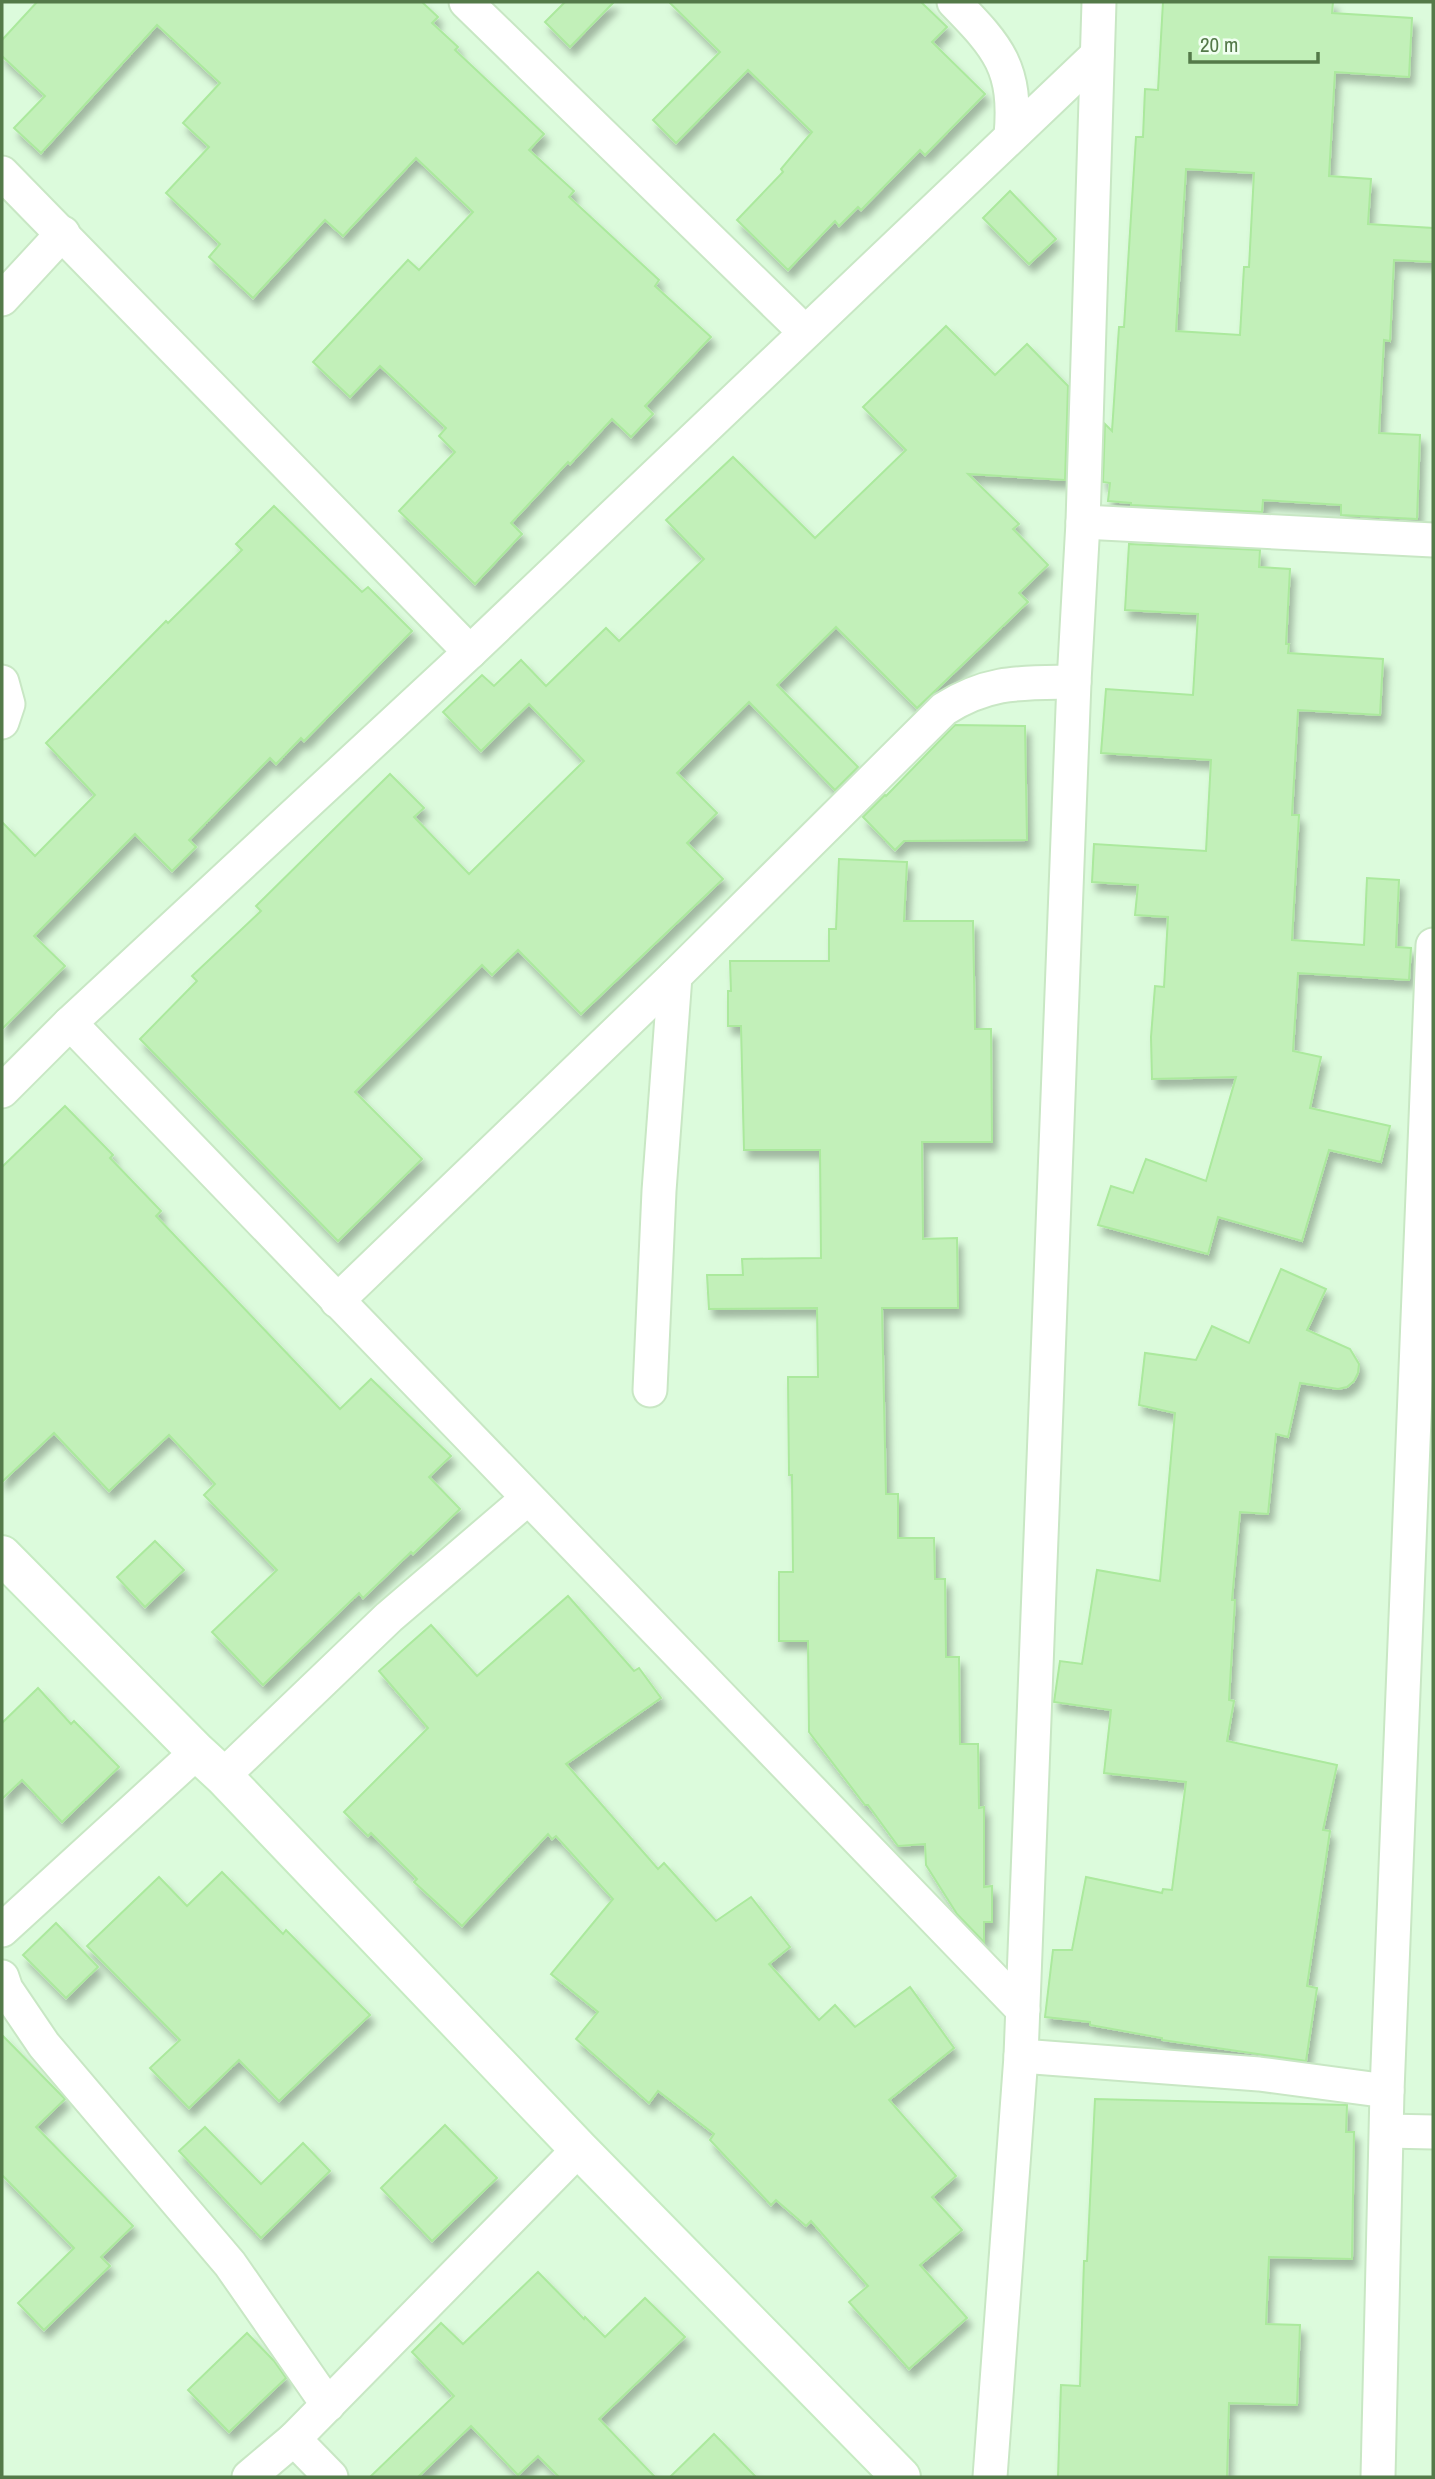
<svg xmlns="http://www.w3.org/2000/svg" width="1435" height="2479" font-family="'Archivo Narrow',sans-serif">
  <defs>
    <filter id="shadow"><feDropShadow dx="4.5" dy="8" stdDeviation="3.5" flood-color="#0004"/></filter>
  </defs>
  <rect width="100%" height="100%" fill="#e8fee9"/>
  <rect fill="#dcfbdc" x="2" y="2" width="1431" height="2475"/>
  <g fill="#c2f0b9" stroke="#abe99d" stroke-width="2" fill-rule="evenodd" filter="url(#shadow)">
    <path d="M 37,2 L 422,2 L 438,17 L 432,23 L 458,47 L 455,50 L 544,134 L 529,150 L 574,191 L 569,197 L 659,280 L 655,286 L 711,337 L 645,406 L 653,414 L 631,437 L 612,419 L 570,464 L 568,462 L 511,523 L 522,534 L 475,584 L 399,511 L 455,452 L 439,436 L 446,428 L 380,366 L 350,397 L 313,362 L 408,260 L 419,270 L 473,212 L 416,158 L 343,236 L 325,220 L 253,298 L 209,257 L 220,244 L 166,193 L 209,147 L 183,123 L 220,83 L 157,25 L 41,153 L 14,128 L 45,96 L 2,56 L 2,40 Z"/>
    <path d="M 565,2 L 614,2 L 570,47 L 545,22 Z"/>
    <path d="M 669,2 L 921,2 L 947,27 L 932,42 L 985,94 L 925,155 L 920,150 L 861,210 L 858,207 L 839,226 L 835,221 L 788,270 L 737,220 L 783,172 L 781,169 L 812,132 L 748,70 L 676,143 L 653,120 L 720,52 Z"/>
    <path d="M 1163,2 L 1333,2 L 1332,13 L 1412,18 L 1409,77 L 1335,72 L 1329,176 L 1371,179 L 1368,224 L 1433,228 L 1433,262 L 1394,260 L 1390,341 L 1384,340 L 1379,433 L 1420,435 L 1417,519 L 1341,515 L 1341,505 L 1263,500 L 1262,512 L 1131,505 L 1131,503 L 1108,501 L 1110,483 L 1103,482 L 1105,424 L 1112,431 L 1119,327 L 1124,327 L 1136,137 L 1143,137 L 1145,89 L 1158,90 ZM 1186,169 L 1254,173 L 1249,267 L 1244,267 L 1240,335 L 1176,331 Z"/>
    <path d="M 1010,191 L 1056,239 L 1029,264 L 983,218 Z"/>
    <path d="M 946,326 L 995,375 L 1027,344 L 1068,386 L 1065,480 L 968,474 L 1019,524 L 1013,529 L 1048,565 L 1019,593 L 1028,602 L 917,708 L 836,627 L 777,685 L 858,767 L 835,790 L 749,702 L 677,773 L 717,813 L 687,843 L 723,879 L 581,1014 L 518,950 L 492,975 L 482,965 L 355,1092 L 422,1159 L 338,1241 L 140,1039 L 197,981 L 192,976 L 261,911 L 256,906 L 390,774 L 424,808 L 414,817 L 469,874 L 584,761 L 529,704 L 481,751 L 443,712 L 482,675 L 494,686 L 521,660 L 546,686 L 606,628 L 619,641 L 704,559 L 666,520 L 733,457 L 815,538 L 906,450 L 863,407 Z"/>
    <path d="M 274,506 L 362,592 L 368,587 L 412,631 L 304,741 L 301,738 L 276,764 L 270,758 L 189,840 L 196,847 L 172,871 L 135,834 L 34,936 L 65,966 L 2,1029 L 2,822 L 35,856 L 95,795 L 46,743 L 166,621 L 168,623 L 242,550 L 236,544 Z"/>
    <path d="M 1129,544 L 1260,550 L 1259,567 L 1290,569 L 1286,644 L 1289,644 L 1288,653 L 1383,659 L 1380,715 L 1298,710 L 1292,815 L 1299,815 L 1292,940 L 1364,945 L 1367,878 L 1399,880 L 1396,947 L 1411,948 L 1409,980 L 1298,973 L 1293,1051 L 1321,1057 L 1310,1108 L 1390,1126 L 1381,1162 L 1329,1150 L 1302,1241 L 1218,1217 L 1208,1254 L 1098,1225 L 1111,1186 L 1133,1193 L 1146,1159 L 1206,1181 L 1236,1077 L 1152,1079 L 1151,1037 L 1155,986 L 1164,987 L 1168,917 L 1135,915 L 1138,885 L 1092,882 L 1094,844 L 1206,851 L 1211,760 L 1101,753 L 1106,689 L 1193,695 L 1198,614 L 1125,610 Z"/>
    <path d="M 955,725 L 1025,726 L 1027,840 L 904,841 L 895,850 L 863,817 L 885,795 L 886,796 Z"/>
    <path d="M 839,859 L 907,862 L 904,921 L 973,921 L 975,1029 L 991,1029 L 992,1142 L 922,1142 L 923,1239 L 957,1238 L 958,1308 L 882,1308 L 886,1494 L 898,1494 L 898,1538 L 934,1538 L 935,1579 L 945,1579 L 946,1657 L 959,1657 L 960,1744 L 978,1744 L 979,1808 L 984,1807 L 984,1887 L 992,1886 L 992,1922 L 984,1922 L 984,1942 L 957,1914 L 926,1865 L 925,1844 L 898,1846 L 868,1805 L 865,1805 L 809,1732 L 808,1641 L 779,1641 L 779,1572 L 793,1572 L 792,1475 L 789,1475 L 788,1377 L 818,1377 L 817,1308 L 709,1309 L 707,1275 L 743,1275 L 742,1259 L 821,1258 L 820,1150 L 744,1150 L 741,1026 L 728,1026 L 728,991 L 731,991 L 730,961 L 829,961 L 829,929 L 836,929 Z"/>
    <path d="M 65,1106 L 113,1155 L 110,1158 L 161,1211 L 156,1216 L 340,1409 L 371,1379 L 451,1456 L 429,1477 L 460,1509 L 413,1554 L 411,1552 L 363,1598 L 359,1593 L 263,1685 L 212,1632 L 277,1570 L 204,1495 L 215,1484 L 169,1435 L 109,1491 L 54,1433 L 2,1482 L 2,1167 Z"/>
    <path d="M 1281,1269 L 1326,1289 L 1307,1330 L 1350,1349 L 1359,1364 L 1358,1373 L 1354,1381 L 1347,1387 L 1338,1389 L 1300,1383 L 1288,1437 L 1276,1434 L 1268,1514 L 1240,1512 L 1232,1600 L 1235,1600 L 1229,1700 L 1234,1701 L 1227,1741 L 1337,1765 L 1323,1830 L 1330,1831 L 1307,1986 L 1317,1988 L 1306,2061 L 1162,2040 L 1162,2038 L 1090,2025 L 1090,2022 L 1045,2017 L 1053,1950 L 1072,1950 L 1086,1877 L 1162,1893 L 1163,1889 L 1172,1890 L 1186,1782 L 1104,1773 L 1111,1710 L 1054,1702 L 1060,1661 L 1082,1664 L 1097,1570 L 1160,1581 L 1175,1413 L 1139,1405 L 1145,1353 L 1196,1360 L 1212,1326 L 1249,1343 Z"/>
    <path d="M 155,1541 L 184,1570 L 145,1607 L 117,1577 Z"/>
    <path d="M 568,1596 L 634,1671 L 639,1668 L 661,1698 L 566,1764 L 658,1869 L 664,1863 L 716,1921 L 751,1897 L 790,1947 L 769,1964 L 819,2020 L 835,2005 L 855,2027 L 910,1987 L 954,2048 L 889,2100 L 956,2176 L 932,2197 L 962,2230 L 920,2265 L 967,2318 L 909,2369 L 849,2302 L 868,2286 L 811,2221 L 806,2226 L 776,2200 L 771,2205 L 710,2140 L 714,2134 L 658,2091 L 649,2103 L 576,2039 L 598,2012 L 551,1974 L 613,1899 L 556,1836 L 552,1839 L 548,1834 L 462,1926 L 414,1882 L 417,1879 L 371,1833 L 368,1836 L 344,1812 L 428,1728 L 379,1671 L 431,1625 L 477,1676 Z"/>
    <path d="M 38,1688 L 71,1724 L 74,1721 L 119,1767 L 62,1822 L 22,1780 L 2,1799 L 2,1723 Z"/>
    <path d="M 222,1872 L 283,1934 L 286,1930 L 370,2015 L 279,2101 L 239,2060 L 189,2108 L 150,2068 L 180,2040 L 87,1946 L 159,1877 L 187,1906 Z"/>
    <path d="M 56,1923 L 98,1967 L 66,1998 L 23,1955 Z"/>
    <path d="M 2,2035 L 65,2099 L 36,2127 L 133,2226 L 101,2257 L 110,2266 L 44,2330 L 18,2303 L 74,2248 L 2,2175 Z"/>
    <path d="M 1095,2099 L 1347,2105 L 1346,2132 L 1354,2132 L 1352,2259 L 1269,2257 L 1266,2324 L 1300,2325 L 1297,2405 L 1229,2403 L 1227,2477 L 1058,2477 L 1061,2385 L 1080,2386 L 1084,2261 L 1087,2261 Z"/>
    <path d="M 445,2125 L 497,2178 L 432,2241 L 381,2188 Z"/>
    <path d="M 205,2127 L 261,2184 L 303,2143 L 330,2171 L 261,2238 L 179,2151 Z"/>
    <path d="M 538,2272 L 584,2319 L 585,2317 L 605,2337 L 645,2298 L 685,2337 L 599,2419 L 655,2477 L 559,2477 L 538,2456 L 518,2475 L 471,2426 L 418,2477 L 370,2477 L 454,2396 L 412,2352 L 441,2323 L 463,2344 Z"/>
    <path d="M 247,2333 L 274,2361 L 286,2378 L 229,2432 L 188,2390 Z"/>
    <path d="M 714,2434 L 756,2477 L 670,2477 Z"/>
  </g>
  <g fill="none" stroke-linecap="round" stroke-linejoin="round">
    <g stroke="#c8e7c4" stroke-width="37">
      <g id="street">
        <path d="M 466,2 L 805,332"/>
        <path d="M 954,2 C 999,48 1017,68 1011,136"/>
        <path d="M 2,173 L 470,652"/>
        <path d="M 2,299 L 63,233"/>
        <path d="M 1083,522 L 1433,540"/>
        <path d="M 2,682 L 8,704 L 2,722"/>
        <path d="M 70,1023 L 1023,2010"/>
        <path d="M 2,1091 L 70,1023 L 470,652 L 1097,55"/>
        <path d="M 337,1301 L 675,976 L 944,709 C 990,680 1022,683 1074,682"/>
        <path d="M 650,1390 L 659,1191 L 675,976"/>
        <path d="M 223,1776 L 389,1617 L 527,1499"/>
        <path d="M 2,1930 L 197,1752"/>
        <path d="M 2,1977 L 6,1989 L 44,2045 L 230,2264 L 328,2405"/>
        <path d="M 1021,2056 L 1259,2074 L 1387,2091"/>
        <path d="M 1387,2131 L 1433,2132"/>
        <path d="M 294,2439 L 331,2477"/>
        <path d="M 249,2477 L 294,2439 L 579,2149"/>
        <path d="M 990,2477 L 1021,2056 L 1074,682 L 1083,522 L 1099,2"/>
        <path d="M 1378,2477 L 1387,2091 L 1433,945"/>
      </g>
    </g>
    <g stroke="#c6ebc2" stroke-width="42">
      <path id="secondary" d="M 2,1555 L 197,1752 L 223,1776 L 579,2149 L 901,2477"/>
    </g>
    <use href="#street" stroke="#fff" stroke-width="33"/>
    <use href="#secondary" stroke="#fff" stroke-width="38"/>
  </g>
  <rect width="1435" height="2479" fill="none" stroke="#547a49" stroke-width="7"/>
  <path d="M1190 52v10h128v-10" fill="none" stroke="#547a49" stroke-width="3.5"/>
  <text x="1200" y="52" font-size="21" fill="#547a49" stroke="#f0fff0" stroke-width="5" paint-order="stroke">20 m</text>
</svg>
